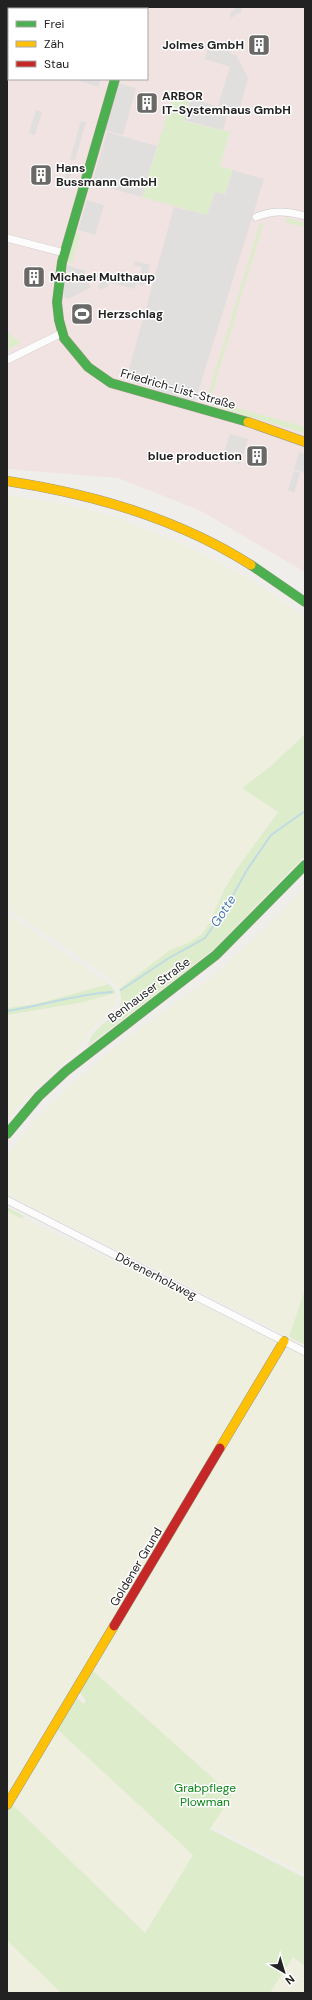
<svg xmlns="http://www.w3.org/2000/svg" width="312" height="2000" font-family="'DM Sans',sans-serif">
  <rect width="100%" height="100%" fill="#f0eeeb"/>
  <path fill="#f1e3e1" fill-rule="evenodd" d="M 7,7 L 305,7 L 305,572 L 199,510 L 118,478 L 7,469 ZM 9,9 L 147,9 L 147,79 L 9,79 ZM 174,93 L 190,98 L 184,121 L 230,133 L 220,166 L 233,170 L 225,194 L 215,192 L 167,117 Z"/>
  <g fill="#efefdf">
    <path d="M 7,495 L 64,504 L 112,516 L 187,546 L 248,578 L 305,617 L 305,734 L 271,766 L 242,788 L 278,812 L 236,870 L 224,890 L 209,924 L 202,934 L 188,943 L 170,950 L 119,989 L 108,977 L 86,961 L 7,908 Z"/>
    <path d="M 305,888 L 305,1288 L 289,1337 L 7,1194 L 7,1155 L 35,1120 L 71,1085 L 109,1052 L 213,976 L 269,925 Z"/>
    <path d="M 7,914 L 104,980 L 109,984 L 36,1004 L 7,1008 Z"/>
    <path d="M 116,993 L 117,998 L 115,1005 L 88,1033 L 78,1050 L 34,1090 L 7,1120 L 7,1015 L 79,1003 Z"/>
    <path d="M 7,1210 L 273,1340 L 275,1345 L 275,1350 L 7,1799 Z"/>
    <path d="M 290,1348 L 305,1355 L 305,1874 L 211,1826 L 232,1795 L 92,1670 L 283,1352 Z"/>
    <path d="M 57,1729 L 193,1854 L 145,1933 L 12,1804 Z"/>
    <path d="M 7,1940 L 61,1993 L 7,1993 Z"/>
    <path d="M 293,1957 L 305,1966 L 305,1993 L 270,1993 Z"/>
  </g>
  <g fill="#ddeccb">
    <path d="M 174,93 L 190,98 L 184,121 L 230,132 L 220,166 L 233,170 L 225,194 L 215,192 L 207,215 L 142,197 Z"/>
    <path d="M 288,218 L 305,223 L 305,227 L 285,222 Z"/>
    <path d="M 260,223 L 263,224 L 211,396 L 208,396 Z"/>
    <path d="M 75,233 L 80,234 L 72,263 L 66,262 Z"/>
    <path d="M 7,332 L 21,343 L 7,350 Z"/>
    <path d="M 208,400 L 305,427 L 305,433 L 214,406 L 208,402 Z"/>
    <path d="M 305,734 L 305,856 L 213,950 L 88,1046 C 92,1020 130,1019 119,989 L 170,950 L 188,943 L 202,934 L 209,924 L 224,890 L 236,870 L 278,812 L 242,788 L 271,766 Z"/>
    <path d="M 109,984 L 116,993 L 79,1003 L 7,1015 L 7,1008 L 36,1004 Z"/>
    <path d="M 7,1207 L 24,1216 L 22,1219 L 7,1211 Z"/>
    <path d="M 305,1289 L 305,1345 L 289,1337 Z"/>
    <path d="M 92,1670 L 232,1795 L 210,1829 L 305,1878 L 305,1966 L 293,1957 L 270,1993 L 61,1993 L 7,1940 L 7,1812 L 12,1804 L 145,1933 L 193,1855 L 57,1729 L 76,1697 L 84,1704 L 86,1701 L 79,1691 Z"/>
  </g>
  <g fill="#e0dfde">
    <path d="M 237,7 L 243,7 L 241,12 L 231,18 L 230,13 Z"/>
    <path d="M 210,42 L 232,49 L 231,54 L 236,55 L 248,78 L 239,111 L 218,105 L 230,67 L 205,59 Z"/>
    <path d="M 74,79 L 101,79 L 98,87 Z"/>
    <path d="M 117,83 L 136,88 L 123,135 L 104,130 Z"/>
    <path d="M 191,98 L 229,110 L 223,130 L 184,120 Z"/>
    <path d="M 36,110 L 42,112 L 35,135 L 29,133 Z"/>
    <path d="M 81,121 L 86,122 L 75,160 L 70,159 Z"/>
    <path d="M 107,132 L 157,146 L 142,197 L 92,183 Z"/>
    <path d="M 68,167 L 73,168 L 68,185 L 63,183 Z"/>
    <path d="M 233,170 L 264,179 L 195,402 L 126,380 L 174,207 L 207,215 L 215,192 L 225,194 Z"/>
    <path d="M 87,200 L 104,205 L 95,235 L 78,230 Z"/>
    <path d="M 135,261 L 150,265 L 144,286 L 136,284 L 135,289 L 107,282 L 109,286 L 100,290 L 98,286 L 108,275 L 138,283 L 142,267 L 134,265 Z"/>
    <path d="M 67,265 L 86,271 L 84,276 L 66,271 Z"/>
    <path d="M 64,279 L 89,283 L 91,287 L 69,299 L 64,297 Z"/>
    <path d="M 230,434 L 248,439 L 240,464 L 222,458 Z"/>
    <path d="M 299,452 L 305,454 L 305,473 L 294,469 Z"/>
    <path d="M 294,471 L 300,473 L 294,493 L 288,490 Z"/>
  </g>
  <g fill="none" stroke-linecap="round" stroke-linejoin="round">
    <g stroke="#bfdbe3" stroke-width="2">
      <path d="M 121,990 L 169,958 L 205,938 L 227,906 L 247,870 L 271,835 L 305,811"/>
      <path d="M 7,1011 C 42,1006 76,994 112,992"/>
    </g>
    <g stroke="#c9c8c7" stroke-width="8">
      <g id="street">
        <path d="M 136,9 L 136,7"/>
        <path d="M 256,217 C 273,210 287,211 305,216"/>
        <path d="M 7,238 L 64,253"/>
        <path d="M 7,360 L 62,333"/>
        <path d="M 7,1200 L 305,1352"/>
      </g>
    </g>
    <g stroke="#999a82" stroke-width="10">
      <g id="fast">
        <path d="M 115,79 L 62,262 L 57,302 L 59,320 L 64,338 L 88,367 L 111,383 L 248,422"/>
        <path d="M 251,565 L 305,602"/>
        <path d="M 7,1134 L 39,1096 L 66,1071 L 216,955 L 305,865"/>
      </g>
    </g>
    <g stroke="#999a82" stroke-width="10">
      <g id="slow">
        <path d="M 248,422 L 305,442"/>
        <path d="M 7,481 C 93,494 177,518 251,565"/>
        <path d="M 220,1448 L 284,1341"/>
        <path d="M 7,1805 L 114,1626"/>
      </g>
    </g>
    <g stroke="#999a82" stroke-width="10">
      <path id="jam" d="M 114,1626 L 220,1448"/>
    </g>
    <use href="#street" stroke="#fdfcfc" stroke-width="7"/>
    <use href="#fast" stroke="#4caf50" stroke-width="9"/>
    <use href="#slow" stroke="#ffc107" stroke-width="9"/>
    <use href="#jam" stroke="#c62828" stroke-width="9"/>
  </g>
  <defs>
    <g id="building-square" transform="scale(1.15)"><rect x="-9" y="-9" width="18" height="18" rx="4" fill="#6a6968" stroke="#fff"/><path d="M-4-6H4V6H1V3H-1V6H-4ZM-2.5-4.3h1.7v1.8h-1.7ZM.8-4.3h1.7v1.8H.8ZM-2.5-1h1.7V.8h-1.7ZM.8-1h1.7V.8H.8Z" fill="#fff"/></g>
    <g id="stadium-square" transform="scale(1.15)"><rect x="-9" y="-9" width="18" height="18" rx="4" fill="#6a6968" stroke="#fff"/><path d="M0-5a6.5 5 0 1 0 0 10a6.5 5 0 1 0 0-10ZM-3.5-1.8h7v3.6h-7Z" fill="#fff"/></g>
  </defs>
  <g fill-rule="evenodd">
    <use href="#building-square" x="259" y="45"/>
    <use href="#building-square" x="147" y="103"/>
    <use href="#building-square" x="41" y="175"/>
    <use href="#building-square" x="34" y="277"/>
    <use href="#stadium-square" x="82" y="314"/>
    <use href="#building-square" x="257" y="456"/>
  </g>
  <g text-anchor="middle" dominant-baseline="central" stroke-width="3" stroke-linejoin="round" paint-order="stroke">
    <g font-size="12" font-weight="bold" fill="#222" stroke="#fff" text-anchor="start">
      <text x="244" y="45" text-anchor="end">Jolmes GmbH</text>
      <text x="162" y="96">ARBOR<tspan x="162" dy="14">IT-Systemhaus GmbH</tspan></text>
      <text x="56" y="168">Hans<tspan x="56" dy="14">Bussmann GmbH</tspan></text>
      <text x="50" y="277">Michael Multhaup</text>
      <text x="98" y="314">Herzschlag</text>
      <text x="242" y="456" text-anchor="end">blue production</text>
    </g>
    <g font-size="12" fill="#222" stroke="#fff">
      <text transform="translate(178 389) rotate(16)">Friedrich-List-Straße</text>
      <text transform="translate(149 990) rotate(-37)">Benhauser Straße</text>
      <text transform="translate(156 1276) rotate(27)">Dörenerholzweg</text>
      <text transform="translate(136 1567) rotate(-59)">Goldener Grund</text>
    </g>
    <g font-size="12" fill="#0c8416" stroke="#fff">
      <text x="205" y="1788">Grabpflege<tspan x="205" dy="14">Plowman</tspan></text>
    </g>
    <g font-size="13" font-style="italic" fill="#4a7aab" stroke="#fff">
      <text transform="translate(223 911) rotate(-57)">Gotte</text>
    </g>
  </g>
  <rect width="312" height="2000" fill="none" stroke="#222222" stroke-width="16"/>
  <rect x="8" y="8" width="140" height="72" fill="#ffffff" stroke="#a7a7a7"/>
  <rect x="16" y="21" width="20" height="6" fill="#4caf50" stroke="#a7a7a7"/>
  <text x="44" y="28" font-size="12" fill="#222222">Frei</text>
  <rect x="16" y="41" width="20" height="6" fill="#ffc107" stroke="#a7a7a7"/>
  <text x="44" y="48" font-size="12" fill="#222222">Zäh</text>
  <rect x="16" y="61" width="20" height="6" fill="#c62828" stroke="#a7a7a7"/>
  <text x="44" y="68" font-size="12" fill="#222222">Stau</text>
  <g transform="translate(284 1972) rotate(142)" stroke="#ffffff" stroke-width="3" paint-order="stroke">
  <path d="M0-3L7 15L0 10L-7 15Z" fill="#222222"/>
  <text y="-6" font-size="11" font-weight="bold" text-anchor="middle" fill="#222222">N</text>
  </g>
</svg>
